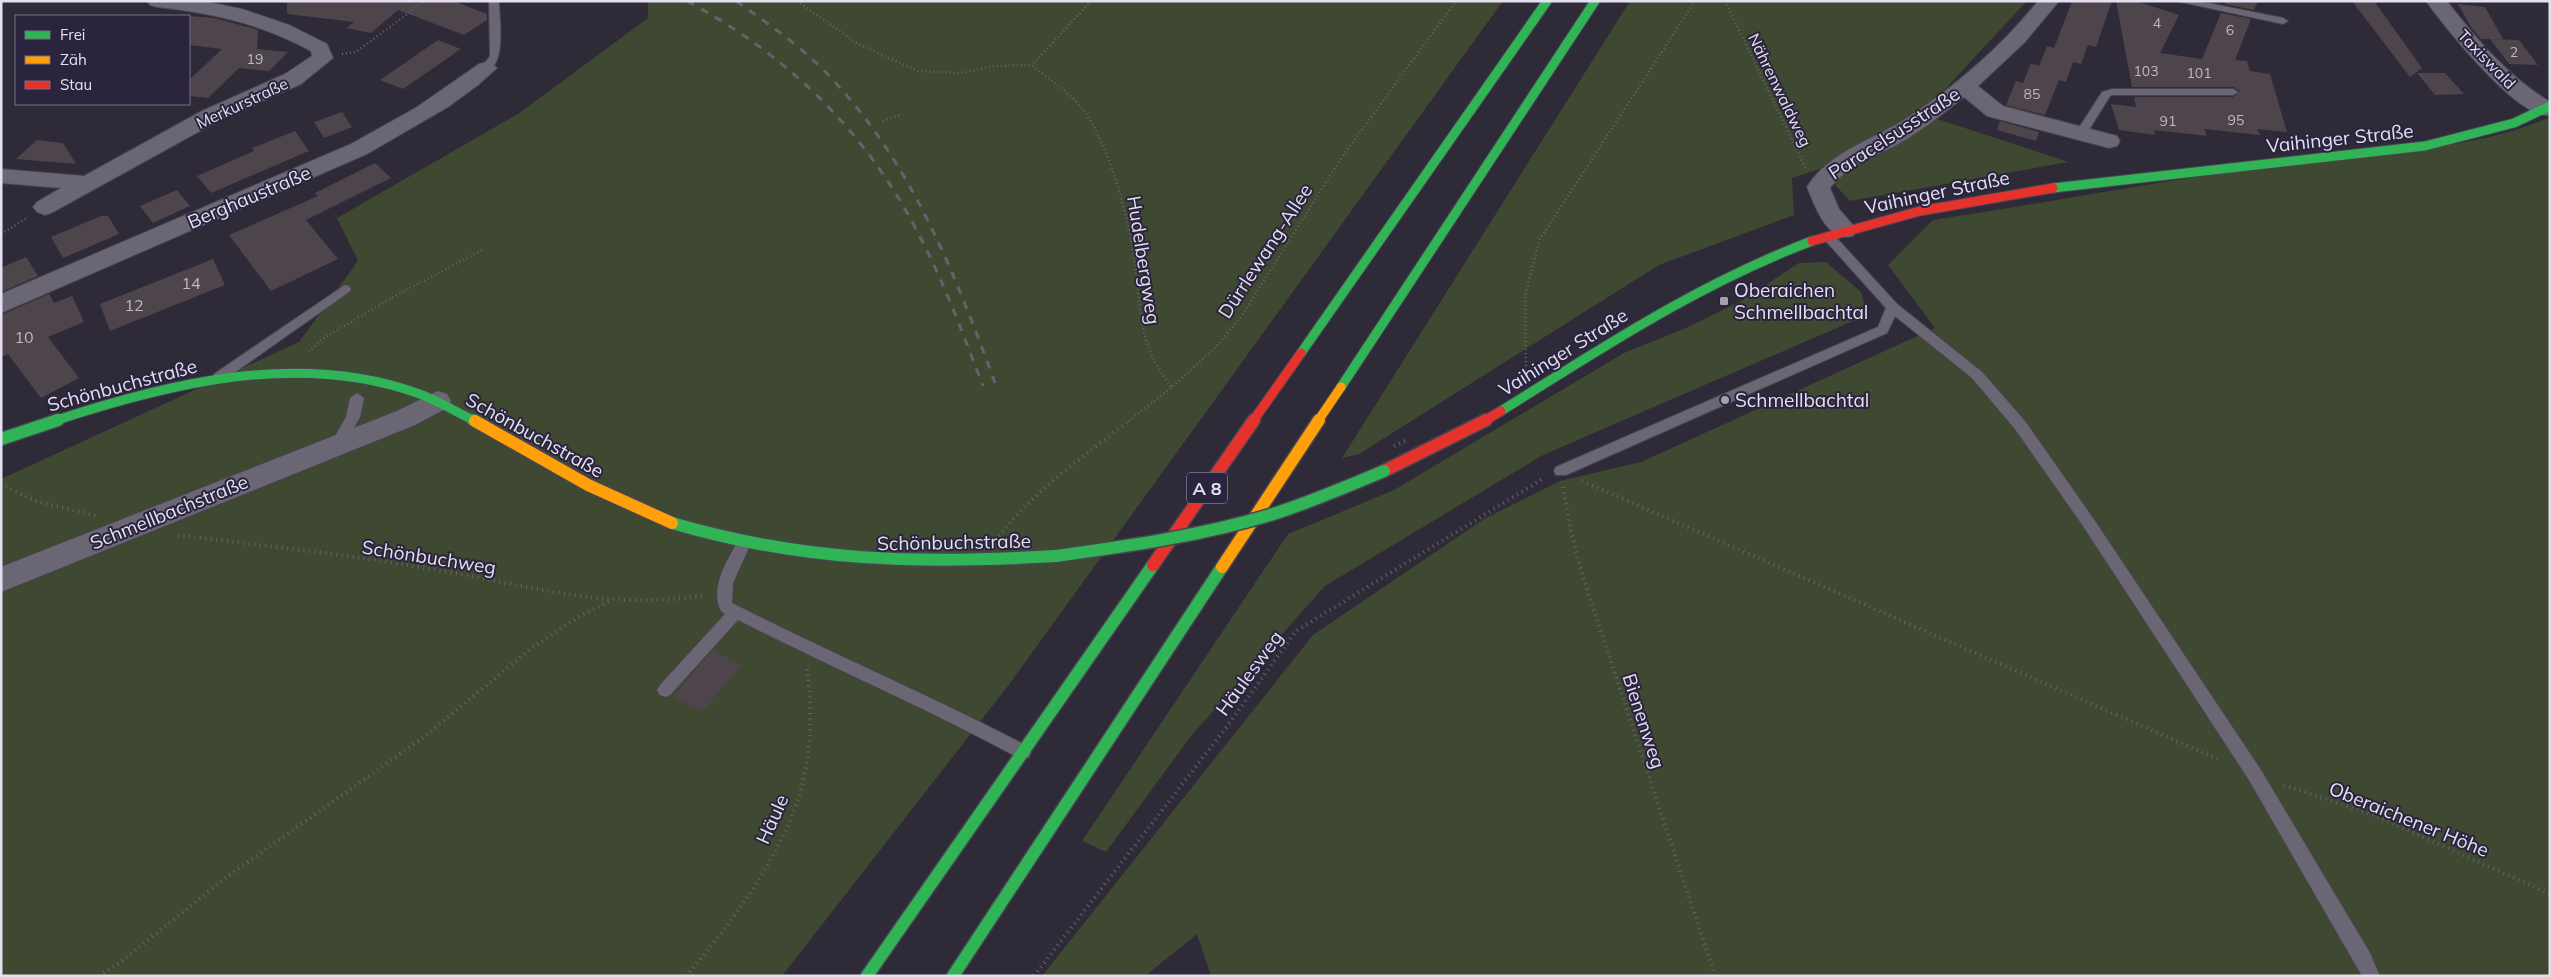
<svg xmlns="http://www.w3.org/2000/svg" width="2551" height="977" font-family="Mulish,sans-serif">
  <rect width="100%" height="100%" fill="#2e2a38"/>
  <g fill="#3f4831">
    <path d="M 648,1 L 1503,1 L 1008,686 L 782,976 L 1,976 L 1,479 L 299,342 L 358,261 L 337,218 L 518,114 L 648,18 Z"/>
    <path d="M 1630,1 L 2027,1 L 1922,114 L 2069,162 L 1850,201 L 1820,169 L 1792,178 L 1794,215 L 1659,265 L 1359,454 L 1342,458 Z"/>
    <path d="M 2550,117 L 2550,976 L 1211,976 L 1197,934 L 1145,976 L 1042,976 L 1313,635 L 1484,519 L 1560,481 L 1641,462 L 1935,328 L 1888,265 L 1933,220 C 2058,201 2183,177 2308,160 C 2387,150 2476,150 2550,117 Z"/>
    <path d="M 1826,262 L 1861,292 L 1867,315 L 1543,455 L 1325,586 L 1191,736 L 1106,852 L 1082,841 L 1288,534 L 1394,490 L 1624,353 L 1686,328 L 1741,301 L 1799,263 Z"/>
  </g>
  <g fill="#4d454b">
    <path d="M 287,1 L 454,1 L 487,14 L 487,20 L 464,35 L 398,10 L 371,33 L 346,28 L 354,22 L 287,14 Z"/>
    <path d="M 2072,1 L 2112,1 L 2096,47 L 2088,45 L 2081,64 L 2073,62 L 2066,82 L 2059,80 L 2045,115 L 2006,105 L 2016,81 L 2023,83 L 2031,63 L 2039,66 L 2047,46 L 2054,48 Z"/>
    <path d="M 2116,1 L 2136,1 L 2179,15 L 2160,53 L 2202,59 L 2221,13 L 2251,19 L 2235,60 L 2247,61 L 2250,71 L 2270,74 L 2287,132 L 2257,129 L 2260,135 L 2204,129 L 2207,136 L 2154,130 L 2155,135 L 2119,130 L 2111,104 L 2136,107 L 2134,97 L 2233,97 L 2240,91 L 2233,87 L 2132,87 Z"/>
    <path d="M 2226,1 L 2258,1 L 2254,10 L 2225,4 Z"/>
    <path d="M 2352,1 L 2374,1 L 2422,68 L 2410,77 Z"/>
    <path d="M 2458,4 L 2485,7 L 2503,39 L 2481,39 L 2471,27 Z"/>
    <path d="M 189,16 L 214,18 L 255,29 L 258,30 L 257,49 L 288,52 L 269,71 L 239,68 L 208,98 L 189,96 L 189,80 L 222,49 L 189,45 Z"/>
    <path d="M 2490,39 L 2519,40 L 2538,65 L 2509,64 Z"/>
    <path d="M 438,40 L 461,49 L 403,89 L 380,80 Z"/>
    <path d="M 2417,73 L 2445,73 L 2464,94 L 2435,95 Z"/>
    <path d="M 342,112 L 352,127 L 324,138 L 314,122 Z"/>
    <path d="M 2000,121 L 2039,132 L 2036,141 L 1997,130 Z"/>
    <path d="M 295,131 L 309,151 L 211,193 L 197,176 L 254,151 L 252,148 Z"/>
    <path d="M 37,140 L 63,143 L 76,164 L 16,159 Z"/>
    <path d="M 375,163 L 391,178 L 306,220 L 338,259 L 271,291 L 229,235 L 318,196 L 315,193 Z"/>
    <path d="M 177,190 L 190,206 L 153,223 L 140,206 Z"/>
    <path d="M 101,216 L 108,216 L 119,234 L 63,258 L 51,237 Z"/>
    <path d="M 26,257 L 38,276 L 1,292 L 1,268 Z"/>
    <path d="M 213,259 L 225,285 L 110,331 L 100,304 Z"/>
    <path d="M 49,294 L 54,303 L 72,296 L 84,322 L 48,337 L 79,378 L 41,398 L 8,354 L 1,357 L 1,315 Z"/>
    <path d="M 713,650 L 742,665 L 702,712 L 673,697 Z"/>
  </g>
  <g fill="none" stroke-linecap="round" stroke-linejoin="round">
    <g stroke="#484551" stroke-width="2">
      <g id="lane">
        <path d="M 489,1 L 499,1 C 499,19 507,65 486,71 L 481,68 L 490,56 Z"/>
        <path d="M 2176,1 L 2198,1 L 2283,18 L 2288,21 L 2283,24 Z"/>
        <path d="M 2112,89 L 2233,89 L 2238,92 L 2233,95 L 2113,95 L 2110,96 L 2085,136 L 2077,136 L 2075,134 L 2102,92 Z"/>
        <path d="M 1828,232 L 1832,233 L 1897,304 L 1982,372 L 2025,421 L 2093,518 L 2261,770 L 2370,953 L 2380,976 L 2362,976 L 2249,780 L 2083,526 L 2015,429 L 1972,378 L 1895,316 L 1887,333 L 1566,475 L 1556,475 L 1554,471 L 1556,467 L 1878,327 L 1886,308 L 1824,239 L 1822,236 Z"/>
        <path d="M 345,285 L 349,286 L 351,289 L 349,292 L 224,380 L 214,380 L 213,377 L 214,374 Z"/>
        <path d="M 357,393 L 364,398 L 360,417 L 342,449 L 332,449 L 330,445 L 346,417 L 350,398 Z"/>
        <path d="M 744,537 L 749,539 L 751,543 L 733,583 L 732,603 C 830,653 932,696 1029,747 L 1031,752 L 1029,757 L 1023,759 L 1017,757 C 926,708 830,667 738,620 L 670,695 L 665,697 L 660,695 L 657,690 L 660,685 L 725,614 L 721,611 C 709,587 728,560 739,539 Z"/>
      </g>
    </g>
    <g stroke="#484551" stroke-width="2">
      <g id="street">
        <path d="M 147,1 L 203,1 L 242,9 L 289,25 L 327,44 L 333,58 L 301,84 L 218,121 L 53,212 L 45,215 L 37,212 L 33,207 L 37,202 L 61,188 L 1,183 L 1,169 L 84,176 L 202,111 L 285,74 L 312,56 L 311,51 C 262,24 212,13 157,7 L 150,5 Z"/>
        <path d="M 2038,1 L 2059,1 L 2024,43 L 1978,86 L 2003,106 L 2117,136 L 2120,141 L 2117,146 L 2109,148 L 1987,116 L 1964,97 C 1943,114 1921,131 1898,144 C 1874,157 1847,166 1830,188 L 1839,209 L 1857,230 L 1853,236 C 1827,243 1815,206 1807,187 C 1829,151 1876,139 1910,116 C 1958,84 2002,46 2038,1 Z"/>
        <path d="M 2426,1 L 2447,1 C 2477,40 2508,76 2550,102 L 2550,115 C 2520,122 2443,25 2426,1 Z"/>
        <path d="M 486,62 L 493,64 L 497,68 L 478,85 L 448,107 L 367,154 L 1,313 L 1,294 L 351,144 L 417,107 L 479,64 Z"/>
        <path d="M 438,391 L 447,394 L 451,401 L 447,408 L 415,425 L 1,592 L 1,567 L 397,411 Z"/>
      </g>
    </g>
    <g stroke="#484551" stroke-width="11">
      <g id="fast-far1">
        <path d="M 2053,188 L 2425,146 L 2514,123 L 2550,106"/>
        <path d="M 1301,353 L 1547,1"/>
        <path d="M 1341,387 L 1595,1"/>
        <path d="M 1501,411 C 1602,348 1700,283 1812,241"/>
        <path d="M 54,421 C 169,383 299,351 417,393 C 437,400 456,412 475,421"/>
      </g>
    </g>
    <g stroke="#484551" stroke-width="15">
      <g id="fast">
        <path d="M 473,420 L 475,421"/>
        <path d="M 1,439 L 58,420"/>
        <path d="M 672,523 C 805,562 919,564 1056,556"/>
        <path d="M 867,976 L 1153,565"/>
        <path d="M 953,976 L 1222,567"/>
      </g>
    </g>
    <g stroke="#484551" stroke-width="11">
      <path id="slow-far1" d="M 1318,421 L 1341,387"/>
    </g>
    <g stroke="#484551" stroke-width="15">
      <g id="slow">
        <path d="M 475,421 L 588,485 L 672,523"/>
        <path d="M 1222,567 L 1319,420"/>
      </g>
    </g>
    <g stroke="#484551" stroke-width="11">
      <g id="jam-far1">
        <path d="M 1812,241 L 1920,211 L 2053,188"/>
        <path d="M 1253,421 L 1301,353"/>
        <path d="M 1484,421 L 1501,411"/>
      </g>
    </g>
    <g stroke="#484551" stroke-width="15">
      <g id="jam">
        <path d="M 1384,471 L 1486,420"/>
        <path d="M 1153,565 L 1254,420"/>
      </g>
    </g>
    <g stroke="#66636e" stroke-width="2.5" stroke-dasharray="1 3" stroke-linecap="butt">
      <path d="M 797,1 L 858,44 L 918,71 L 961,73 L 994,66 L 1032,65"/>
      <path d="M 1091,1 L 1032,65 C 1048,79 1068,91 1081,107 C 1110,144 1129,219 1135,266 C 1142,317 1138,344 1172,387"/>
      <path d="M 1725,1 L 1806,169"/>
      <path d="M 342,54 L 356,52 L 425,1"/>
      <path d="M 883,121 L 902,114"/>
      <path d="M 1,234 L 27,218"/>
      <path d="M 309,352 L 322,339 L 395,296 L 482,250"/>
      <path d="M 1526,370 L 1525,296 L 1540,239 L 1695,1"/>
      <path d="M 1129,421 L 1172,387 L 1216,347 L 1241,317 L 1342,157 L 1456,1"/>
    </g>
    <g stroke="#66636e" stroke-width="4" stroke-dasharray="1 4.5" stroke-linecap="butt">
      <path d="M 1582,481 L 2220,760"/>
      <path d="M 1,484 L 35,501 L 97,516"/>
      <path d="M 1563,487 L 1571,532 L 1583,577 L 1715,976"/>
      <path d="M 178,535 C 264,546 351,555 437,570 C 532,586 607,611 706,595"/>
      <path d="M 999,536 C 1035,490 1084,456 1130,420"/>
      <path d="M 2284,785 L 2376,816 L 2550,894"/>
      <path d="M 99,976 L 118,964 L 228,876 L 421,739 L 533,647 L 580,616 L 612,600"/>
      <path d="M 686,976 C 732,922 781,858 801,789 C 812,750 812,708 807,668"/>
      <path d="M 1034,976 L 1231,721 L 1296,631 L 1544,478"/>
    </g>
    <use href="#lane" fill="#6a6673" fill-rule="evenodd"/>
    <use href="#street" fill="#6a6673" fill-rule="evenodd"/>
    <use href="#fast-far1" stroke="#30b455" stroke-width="9"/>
    <use href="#fast" stroke="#30b455" stroke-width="12"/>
    <use href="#slow-far1" stroke="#ff9f0a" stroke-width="9"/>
    <use href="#slow" stroke="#ff9f0a" stroke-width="12"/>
    <use href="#jam-far1" stroke="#e5322d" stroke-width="9"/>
    <use href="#jam" stroke="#e5322d" stroke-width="12"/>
    <g stroke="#65626e" stroke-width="3" stroke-dasharray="8 8" stroke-linecap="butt">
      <path d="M 687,1 C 787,55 866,131 918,233 C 944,282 963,334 983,386"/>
      <path d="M 736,1 C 770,25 805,49 833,80 C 913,166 955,274 995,383"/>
    </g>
    <g stroke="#484551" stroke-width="15" stroke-linecap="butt">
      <path id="fast-bridge" d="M 1056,556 C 1128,546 1200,536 1270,515 C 1309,503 1346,487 1384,471"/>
    </g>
    <path stroke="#66636e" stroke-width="4" stroke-dasharray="1 4.5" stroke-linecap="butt" d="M 1394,446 L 1409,439"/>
    <use href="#fast-bridge" stroke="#30b455" stroke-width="12"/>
  </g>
  <g fill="#a4a0b1" stroke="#2b243e" stroke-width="2">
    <rect x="1719" y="296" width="10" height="10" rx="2.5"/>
    <circle cx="1725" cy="400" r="5"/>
  </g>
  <g text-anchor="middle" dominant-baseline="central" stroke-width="4" stroke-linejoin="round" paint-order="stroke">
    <g font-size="14" fill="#beb9c8">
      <text x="2157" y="23">4</text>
      <text x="2230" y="30">6</text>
      <text x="2514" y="52">2</text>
      <text x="255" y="59">19</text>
      <text x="2146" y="71">103</text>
      <text x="2199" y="73">101</text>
      <text x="2032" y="94">85</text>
      <text x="2236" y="120">95</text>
      <text x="2168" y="121">91</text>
    </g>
    <g font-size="16" fill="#e4e0f2" stroke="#2b243e">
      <text transform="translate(2487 59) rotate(46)">Taxiswald</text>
      <text transform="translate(1780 90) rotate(64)">Nährenwaldweg</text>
      <text transform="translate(242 103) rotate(-25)">Merkurstraße</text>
    </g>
    <g font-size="16" fill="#beb9c8">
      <text x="191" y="283">14</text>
      <text x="134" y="305">12</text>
      <text x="24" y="337">10</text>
    </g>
    <rect fill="#2b243e" stroke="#aca8bc" stroke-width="1" x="1187" y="472.5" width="40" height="31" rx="4"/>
    <g font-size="18" font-weight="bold" fill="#e4e0f2">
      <text x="1207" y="488">A 8</text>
    </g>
    <g font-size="19" fill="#e4e0f2" stroke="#2b243e">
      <text transform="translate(1894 133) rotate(-33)">Paracelsusstraße</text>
      <text transform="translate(2340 138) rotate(-6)">Vaihinger Straße</text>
      <text transform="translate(1937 192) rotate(-12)">Vaihinger Straße</text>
      <text transform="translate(249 197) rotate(-23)">Berghaustraße</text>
      <text transform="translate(1265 251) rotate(-57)">Dürrlewang-Allee</text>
      <text transform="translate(1144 260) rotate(81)">Hudelbergweg</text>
      <text transform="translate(1563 352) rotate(-32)">Vaihinger Straße</text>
      <text transform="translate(122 385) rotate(-15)">Schönbuchstraße</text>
      <text transform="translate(535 435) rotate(29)">Schönbuchstraße</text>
      <text transform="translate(169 512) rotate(-22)">Schmellbachstraße</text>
      <text transform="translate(954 542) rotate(-1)">Schönbuchstraße</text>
      <text transform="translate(429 557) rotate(9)">Schönbuchweg</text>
      <text transform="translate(1249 673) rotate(-54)">Häulesweg</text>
      <text transform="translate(1644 721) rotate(72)">Bienenweg</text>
      <text transform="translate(772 819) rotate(-66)">Häule</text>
      <text transform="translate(2409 819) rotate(22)">Oberaichener Höhe</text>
    </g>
    <g font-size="19" fill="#e4e0f2" stroke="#2b243e" text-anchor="start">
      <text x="1734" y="290">Oberaichen<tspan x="1734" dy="22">Schmellbachtal</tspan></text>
      <text x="1735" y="400">Schmellbachtal</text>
    </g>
  </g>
  <rect width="2551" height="977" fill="none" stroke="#e4e0f2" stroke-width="5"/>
  <rect x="15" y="15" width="175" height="90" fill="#2b243e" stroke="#756f86"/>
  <rect x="25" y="31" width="25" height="8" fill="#30b455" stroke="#756f86"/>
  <text x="60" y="40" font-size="15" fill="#e4e0f2">Frei</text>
  <rect x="25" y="56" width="25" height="8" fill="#ff9f0a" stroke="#756f86"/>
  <text x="60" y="65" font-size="15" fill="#e4e0f2">Zäh</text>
  <rect x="25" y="81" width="25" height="8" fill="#e5322d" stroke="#756f86"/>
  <text x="60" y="90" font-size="15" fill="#e4e0f2">Stau</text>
</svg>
